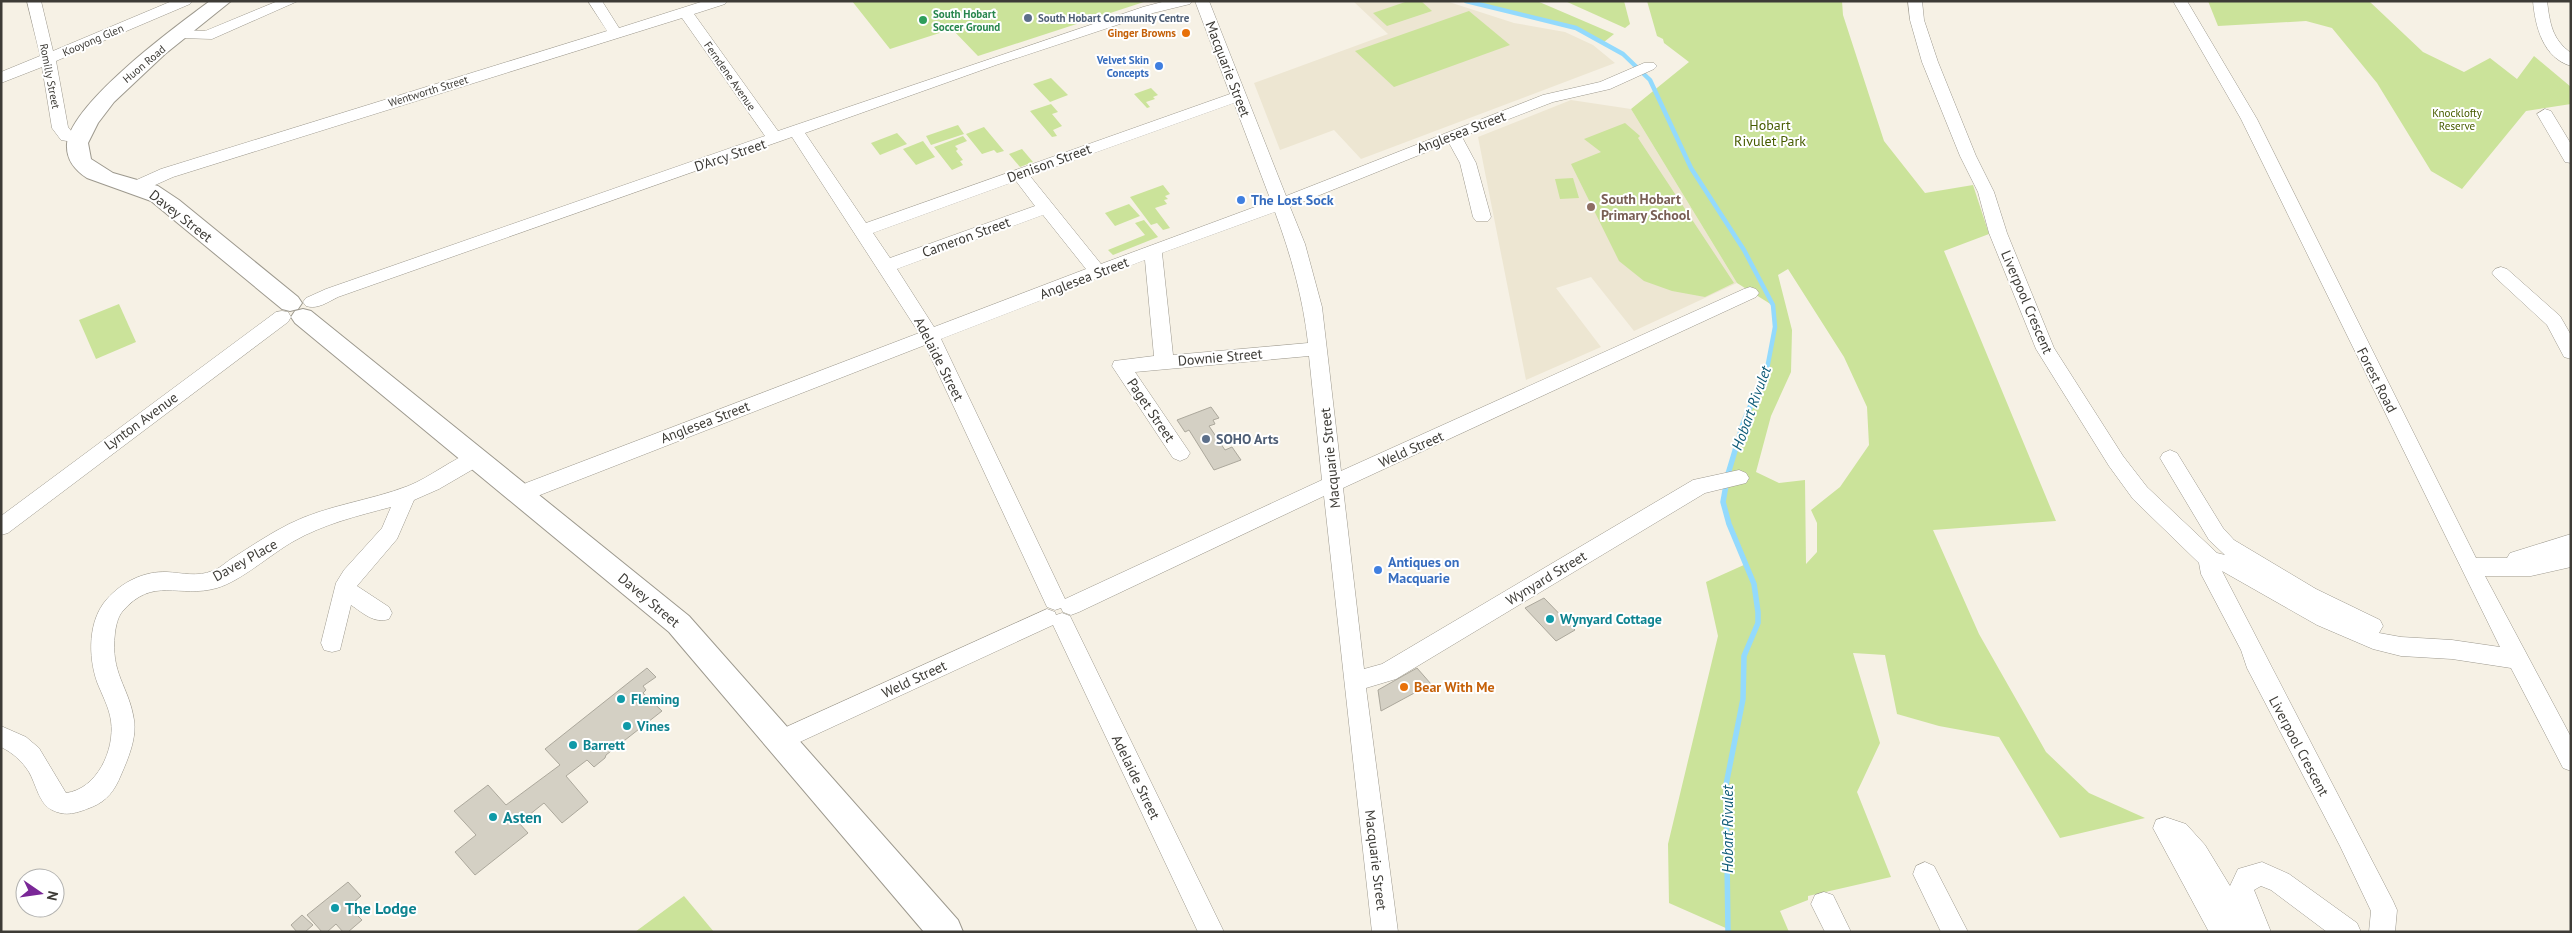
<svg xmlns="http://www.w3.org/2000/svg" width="2572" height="933" font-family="'PT Sans',sans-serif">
  <rect width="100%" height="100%" fill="#f6f1e5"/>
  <g fill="#ede6d2">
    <path d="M 1353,1 L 1446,1 L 1514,23 L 1565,32 L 1593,45 L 1615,63 L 1361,159 L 1334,130 L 1280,150 L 1254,83 L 1388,34 Z"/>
    <path d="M 1571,100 L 1631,109 L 1737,283 L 1634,331 L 1591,277 L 1556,288 L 1601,347 L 1526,380 L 1478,137 Z"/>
  </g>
  <g fill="#cbe39a" fill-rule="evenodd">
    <path d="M 852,1 L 1147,1 L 978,56 L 952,29 L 890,49 Z"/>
    <path d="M 1408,1 L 1421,1 L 1432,11 L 1387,26 L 1373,13 Z"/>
    <path d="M 1466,1 L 1537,1 L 1614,34 L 1604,42 L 1576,28 Z"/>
    <path d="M 1565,1 L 1624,1 L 1630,24 L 1625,28 Z"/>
    <path d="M 1647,1 L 1842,1 L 1843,15 L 1884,141 L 1925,193 L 1973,185 L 1989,234 L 1944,251 L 2056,521 L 1933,530 L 1979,634 L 2046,752 L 2089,793 L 2145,818 L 2060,838 L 1999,737 L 1939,726 L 1897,714 L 1885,655 L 1853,653 L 1880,743 L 1857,792 L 1891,877 L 1808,896 L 1808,900 L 1780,911 L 1789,932 L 1728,932 L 1728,929 L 1669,903 L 1668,844 L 1718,636 L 1706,582 L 1746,564 L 1724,510 L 1724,492 L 1743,424 L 1767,369 L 1775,327 L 1772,305 L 1737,283 L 1631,109 L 1689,62 L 1664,43 L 1663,39 L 1657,36 ZM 1788,269 L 1844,357 L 1867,407 L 1869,445 L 1840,487 L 1811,510 L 1817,523 L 1817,552 L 1806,564 L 1805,480 L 1779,483 L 1756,472 L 1771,416 L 1791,372 L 1792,330 L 1778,275 Z"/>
    <path d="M 2208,1 L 2369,1 L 2423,52 L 2464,72 L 2490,58 L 2517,79 L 2534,56 L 2571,87 L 2571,104 L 2526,111 L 2462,189 L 2431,171 L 2377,83 L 2332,28 L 2306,21 L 2218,26 Z"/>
    <path d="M 1469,11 L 1510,45 L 1394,87 L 1355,51 Z"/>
    <path d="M 1051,78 L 1068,95 L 1050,102 L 1033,84 Z"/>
    <path d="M 1151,88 L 1158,95 L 1153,97 L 1155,99 L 1146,102 L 1150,107 L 1147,108 L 1134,94 Z"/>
    <path d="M 1051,104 L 1058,112 L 1052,114 L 1062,126 L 1053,130 L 1057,136 L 1052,137 L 1030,111 Z"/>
    <path d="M 1625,123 L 1640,136 L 1638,138 L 1734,283 L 1705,297 L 1672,291 L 1644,281 L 1619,261 L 1571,164 L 1601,152 L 1584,139 Z"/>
    <path d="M 958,125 L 964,134 L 931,145 L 926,136 Z"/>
    <path d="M 984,127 L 1004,151 L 997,153 L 994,150 L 982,154 L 966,134 Z"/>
    <path d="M 897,133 L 907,144 L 880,155 L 871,143 Z"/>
    <path d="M 963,136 L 967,141 L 955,146 L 958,149 L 956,151 L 963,160 L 960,161 L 963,165 L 952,170 L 934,147 Z"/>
    <path d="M 923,141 L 935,157 L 916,165 L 903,149 Z"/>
    <path d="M 1022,149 L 1033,162 L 1020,167 L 1009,154 Z"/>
    <path d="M 1573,178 L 1579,198 L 1560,199 L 1555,179 Z"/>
    <path d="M 1163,185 L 1170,194 L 1165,196 L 1168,199 L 1164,200 L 1167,204 L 1155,208 L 1170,228 L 1163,230 L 1157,223 L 1151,225 L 1130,197 Z"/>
    <path d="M 1129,204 L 1140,216 L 1115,226 L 1105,213 Z"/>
    <path d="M 1144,220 L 1158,237 L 1113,255 L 1108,250 L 1145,235 L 1135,223 Z"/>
    <path d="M 119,304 L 136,342 L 96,359 L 79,320 Z"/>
    <path d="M 684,896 L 714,932 L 635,932 Z"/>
  </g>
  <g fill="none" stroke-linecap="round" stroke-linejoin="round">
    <path stroke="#93dafd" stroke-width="4.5" d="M 1466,1 L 1576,28 L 1623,54 L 1650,80 L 1691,168 L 1744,250 L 1773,305 L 1775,327 L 1767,369 L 1753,402"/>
    <path stroke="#93dafd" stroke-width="5.5" d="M 1728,932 L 1726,785 L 1743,699 L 1744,656 L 1758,623 L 1758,612 L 1754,584 L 1729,524 L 1723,502 L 1728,474 L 1743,424 L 1753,400"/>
  </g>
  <g fill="#d4d0c4" stroke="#aca89c">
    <path d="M 1211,407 L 1219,418 L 1213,420 L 1215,424 L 1209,426 L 1225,450 L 1232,447 L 1241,460 L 1214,470 L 1189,430 L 1185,432 L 1177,420 Z"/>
    <path d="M 1544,598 L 1575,630 L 1556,641 L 1525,608 Z"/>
    <path d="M 647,668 L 656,677 L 643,686 L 646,690 L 643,693 L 662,711 L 606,755 L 605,758 L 594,767 L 587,760 L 566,776 L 588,802 L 562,823 L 544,803 L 519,823 L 528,833 L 475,875 L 455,852 L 476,835 L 454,811 L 488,785 L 506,805 L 560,765 L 545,749 Z"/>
    <path d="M 1417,668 L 1431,684 L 1381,711 L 1378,690 Z"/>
    <path d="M 348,882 L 361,896 L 353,903 L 357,906 L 352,910 L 362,920 L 348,932 L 343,932 L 336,924 L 327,932 L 322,932 L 307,915 Z"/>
    <path d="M 302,915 L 313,925 L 305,932 L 297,932 L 291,925 Z"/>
  </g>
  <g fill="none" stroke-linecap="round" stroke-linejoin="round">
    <g stroke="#9d998e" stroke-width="1">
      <g id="minor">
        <path d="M 27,1 L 41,1 L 53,51 L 172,1 L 192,1 L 190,4 L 56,61 L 68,127 L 72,132 L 85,134 L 87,138 L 79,143 L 61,140 L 52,128 L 42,67 L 1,83 L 1,72 L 40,56 Z"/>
        <path d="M 278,1 L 298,1 L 212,39 L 180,38 L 173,34 L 180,30 L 205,31 Z"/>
        <path d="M 588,1 L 602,1 L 619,28 L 704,1 L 727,1 L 725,4 L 694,14 L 778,131 L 1143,7 L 1166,1 L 1192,1 L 1190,4 L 1153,13 L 996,65 L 805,133 L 866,223 L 1230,94 L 1195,1 L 1209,1 L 1286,196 L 1543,95 L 1600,82 L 1644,63 L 1654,63 L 1657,66 L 1654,69 L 1610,89 L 1553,102 L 1462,137 L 1476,163 L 1491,217 L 1488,221 L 1476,221 L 1473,217 L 1460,163 L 1449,143 L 1290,207 L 1305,244 L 1322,307 L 1341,471 L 1744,289 L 1750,287 L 1756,289 L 1759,293 L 1756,297 L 1343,488 L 1364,669 L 1382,664 L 1693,480 L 1739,470 L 1746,473 L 1749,478 L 1746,483 L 1705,493 L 1396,679 L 1366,688 L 1398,932 L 1372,932 L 1324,496 L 1079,612 L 1071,615 L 1063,612 L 1061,608 L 1055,610 L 1047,607 L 925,345 L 540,495 C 531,501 525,506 514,503 L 511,497 L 514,491 L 526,483 L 919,333 L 792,137 L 338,297 C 328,302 317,310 306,306 L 303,302 L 306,298 L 326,289 L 765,136 L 682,18 L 173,177 L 144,190 L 132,190 L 130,186 L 132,182 L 161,169 L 607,31 ZM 1234,103 L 1271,201 L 1101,264 L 1030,176 ZM 1016,181 L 1035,206 L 890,258 L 873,233 ZM 1275,212 C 1291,255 1303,298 1308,343 L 1173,355 L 1162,253 ZM 1043,215 L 1086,269 L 934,327 L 897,269 ZM 1145,260 L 1154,356 L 1114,361 L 1112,366 L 1173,458 L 1180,461 L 1187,458 L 1190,453 L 1135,372 L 1309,356 L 1322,480 L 1065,599 L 941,339 Z"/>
        <path d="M 1908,1 L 1922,1 L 1924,20 L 1938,62 L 1976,156 L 1994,192 L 2007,233 L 2054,348 L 2123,456 L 2147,487 L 2217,553 L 2225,555 L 2209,540 L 2160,458 L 2163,453 L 2170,450 L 2177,453 L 2223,528 L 2234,540 L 2316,589 L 2380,620 L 2383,626 L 2379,633 L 2401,637 L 2452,640 L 2500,647 L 2241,119 L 2173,1 L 2187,1 L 2257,119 L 2476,558 L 2507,558 L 2510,553 L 2571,534 L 2571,567 L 2531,576 L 2485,576 L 2571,737 L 2571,771 L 2563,768 L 2511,668 L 2452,659 L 2401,656 L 2373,649 L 2317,625 L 2222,571 L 2393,901 L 2397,910 L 2395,932 L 2369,932 L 2371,911 L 2340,846 L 2247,668 L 2241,650 L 2201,574 L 2199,563 L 2133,499 L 2109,466 L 2036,349 L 1989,233 L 1978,192 L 1960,156 L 1922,62 L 1910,20 Z"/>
        <path d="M 2533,1 L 2547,1 C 2550,24 2552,39 2571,53 L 2571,66 C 2543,58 2535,26 2533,1 Z"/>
        <path d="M 2545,109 L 2551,111 L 2571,144 L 2571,163 L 2565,162 L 2537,114 Z"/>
        <path d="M 2501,267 L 2507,269 L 2560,316 L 2571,335 L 2571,359 L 2564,357 L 2547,325 L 2495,277 L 2492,273 L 2495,269 Z"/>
        <path d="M 282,311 L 288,312 L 291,317 L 288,322 L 8,533 L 1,535 L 1,516 L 276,312 Z"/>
        <path d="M 475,451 L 482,454 L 485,459 L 482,464 L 439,489 L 414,500 L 397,539 L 357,586 L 389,607 L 392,613 L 389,619 C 374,624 363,613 351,605 L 340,650 L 332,652 L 324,650 L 321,643 L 336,583 L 344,570 L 382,528 L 391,507 C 357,516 324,524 294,541 C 271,554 241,581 217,588 C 179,599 153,575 122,612 C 118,617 116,625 115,633 C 110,674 129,686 134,720 C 137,738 128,759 121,775 C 115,790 107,801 92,807 C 77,813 66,817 52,810 C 39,804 36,784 29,772 C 22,761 13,753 1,747 L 1,726 L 26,737 L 39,748 L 66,793 C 97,789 115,750 111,721 C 109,707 102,695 97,682 C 88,656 88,620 107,599 C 122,582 144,571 167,572 C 182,573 198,577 212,571 C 219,569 225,563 231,559 C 250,547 269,534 289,524 C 327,505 369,501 408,486 C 431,477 451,459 475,451 Z"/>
        <path d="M 1047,609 L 1055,612 L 1056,615 L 1062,613 L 1070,616 L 1224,932 L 1198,932 L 1053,625 L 789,747 L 781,750 L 773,747 L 769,740 L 773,733 Z"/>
        <path d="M 2165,817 L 2186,824 L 2205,845 L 2230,886 L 2238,869 L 2262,862 L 2289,874 L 2357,923 L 2361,932 L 2327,932 L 2271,890 L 2261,886 L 2254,890 L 2271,932 L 2209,932 L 2153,828 L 2156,820 Z"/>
        <path d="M 1925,862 L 1934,866 L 1968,932 L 1941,932 L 1913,874 L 1916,866 Z"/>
        <path d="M 1824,892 L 1833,895 L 1851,932 L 1825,932 L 1811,904 L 1815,895 Z"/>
      </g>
    </g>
    <g stroke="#9d998e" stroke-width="2">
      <g id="major">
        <path d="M 210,1 L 231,1 L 165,54 L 114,102 L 98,123 L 88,143 L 91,159 L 113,173 L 158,186 L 179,200 L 298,297 L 302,303 L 298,309 L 290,311 L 282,309 L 151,201 L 87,178 C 75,170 66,160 67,144 C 71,103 176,26 210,1 Z"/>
        <path d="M 303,309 L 311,311 L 689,616 L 958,920 L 963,932 L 924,932 L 669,632 L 295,323 L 291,317 L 295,311 Z"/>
      </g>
    </g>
    <use href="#minor" fill="#fff" fill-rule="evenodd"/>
    <use href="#major" fill="#fff" fill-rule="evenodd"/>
  </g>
  <g fill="#5c6f8a" stroke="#fff" stroke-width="2">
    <circle cx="1028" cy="18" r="5"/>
    <circle cx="1206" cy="439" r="5"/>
  </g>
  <circle fill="#2e9e5b" stroke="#fff" stroke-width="2" cx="923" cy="20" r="5"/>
  <g fill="#e8710a" stroke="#fff" stroke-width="2">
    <circle cx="1186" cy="33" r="5"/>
    <circle cx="1404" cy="687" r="5"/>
  </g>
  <g fill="#3f7fe0" stroke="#fff" stroke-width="2">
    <circle cx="1159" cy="66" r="5"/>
    <circle cx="1241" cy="200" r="5"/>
    <circle cx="1378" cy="570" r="5"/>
  </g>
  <circle fill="#8d6e63" stroke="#fff" stroke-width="2" cx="1591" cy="207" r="5"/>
  <g fill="#0f9aa8" stroke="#fff" stroke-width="2">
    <circle cx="1550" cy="619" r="5"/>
    <circle cx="621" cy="699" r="5"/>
    <circle cx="627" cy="726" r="5"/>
    <circle cx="573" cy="745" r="5"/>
    <circle cx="493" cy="817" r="5"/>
    <circle cx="335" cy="908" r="5"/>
  </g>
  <g text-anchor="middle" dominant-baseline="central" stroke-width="4" stroke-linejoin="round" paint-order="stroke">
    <g font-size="11" font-weight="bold" fill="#27864d" stroke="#fff" text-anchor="start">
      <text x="933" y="14">South Hobart<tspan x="933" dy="13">Soccer Ground</tspan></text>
    </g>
    <g font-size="11" font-weight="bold" fill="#4e5e75" stroke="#fff" text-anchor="start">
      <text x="1038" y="18">South Hobart Community Centre</text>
    </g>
    <g font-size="11" font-weight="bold" fill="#c56008" stroke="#fff" text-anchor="end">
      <text x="1176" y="33">Ginger Browns</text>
    </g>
    <g font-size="11" fill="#3d3b36" stroke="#fff">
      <text transform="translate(93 40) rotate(-23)">Kooyong Glen</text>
      <text transform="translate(144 64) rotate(-40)">Huon Road</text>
      <text transform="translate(50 76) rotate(79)">Romilly Street</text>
      <text transform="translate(730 76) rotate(55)">Ferndene Avenue</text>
      <text transform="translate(428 91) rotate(-17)">Wentworth Street</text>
    </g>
    <g font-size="11" font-weight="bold" fill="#366cbe" stroke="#fff" text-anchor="end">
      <text x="1149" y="60">Velvet Skin<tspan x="1149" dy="13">Concepts</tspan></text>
    </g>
    <g font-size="11" fill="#475c00" stroke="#fff">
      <text x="2457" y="113">Knocklofty<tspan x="2457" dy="13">Reserve</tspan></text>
    </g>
    <g font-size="14" fill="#3d3b36" stroke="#fff">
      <text transform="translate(1228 69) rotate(69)">Macquarie Street</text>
      <text transform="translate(1461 132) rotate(-21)">Anglesea Street</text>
      <text transform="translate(730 155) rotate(-19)">D'Arcy Street</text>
      <text transform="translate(1049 163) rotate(-20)">Denison Street</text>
      <text transform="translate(181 216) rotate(38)">Davey Street</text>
      <text transform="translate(966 237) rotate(-20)">Cameron Street</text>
      <text transform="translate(1084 278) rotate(-21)">Anglesea Street</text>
      <text transform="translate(2027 302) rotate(67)">Liverpool Crescent</text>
      <text transform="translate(1220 357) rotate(-5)">Downie Street</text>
      <text transform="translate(939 359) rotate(63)">Adelaide Street</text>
      <text transform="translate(2377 380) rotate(63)">Forest Road</text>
      <text transform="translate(1151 410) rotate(56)">Paget Street</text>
      <text transform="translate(141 421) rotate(-36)">Lynton Avenue</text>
      <text transform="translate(705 422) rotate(-21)">Anglesea Street</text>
      <text transform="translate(1411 449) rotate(-24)">Weld Street</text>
      <text transform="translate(1330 458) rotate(-96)">Macquarie Street</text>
      <text transform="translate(245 560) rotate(-29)">Davey Place</text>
      <text transform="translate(1546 578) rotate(-31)">Wynyard Street</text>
      <text transform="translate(649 600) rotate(40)">Davey Street</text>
      <text transform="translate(914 679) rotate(-25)">Weld Street</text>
      <text transform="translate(2299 746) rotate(62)">Liverpool Crescent</text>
      <text transform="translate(1136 777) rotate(64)">Adelaide Street</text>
      <text transform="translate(1376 860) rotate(83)">Macquarie Street</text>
    </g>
    <g font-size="14" fill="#475c00" stroke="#fff">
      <text x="1770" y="125">Hobart<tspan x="1770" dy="16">Rivulet Park</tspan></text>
    </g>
    <g font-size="14" font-weight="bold" fill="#785e54" stroke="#fff" text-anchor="start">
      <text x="1601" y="199">South Hobart<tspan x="1601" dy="16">Primary School</tspan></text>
    </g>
    <g font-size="14" font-weight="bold" fill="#366cbe" stroke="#fff" text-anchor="start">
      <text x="1251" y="200">The Lost Sock</text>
      <text x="1388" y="562">Antiques on<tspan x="1388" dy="16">Macquarie</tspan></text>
    </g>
    <g font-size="14" font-weight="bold" fill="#4e5e75" stroke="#fff" text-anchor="start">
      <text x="1216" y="439">SOHO Arts</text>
    </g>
    <g font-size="14" font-weight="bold" fill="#0d838f" stroke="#fff" text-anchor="start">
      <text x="1560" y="619">Wynyard Cottage</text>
      <text x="631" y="699">Fleming</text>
      <text x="637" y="726">Vines</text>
      <text x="583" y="745">Barrett</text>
    </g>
    <g font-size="14" font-weight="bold" fill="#c56008" stroke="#fff" text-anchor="start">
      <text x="1414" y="687">Bear With Me</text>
    </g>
    <g font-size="15" font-style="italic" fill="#0f5b78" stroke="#fff">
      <text transform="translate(1751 408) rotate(-70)">Hobart Rivulet</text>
      <text transform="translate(1727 829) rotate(-90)">Hobart Rivulet</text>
    </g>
    <g font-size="16" font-weight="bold" fill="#0d838f" stroke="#fff" text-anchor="start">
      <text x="503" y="817">Asten</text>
      <text x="345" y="908">The Lodge</text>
    </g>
  </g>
  <rect width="2572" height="933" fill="none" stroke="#3d3b36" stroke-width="5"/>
  <g transform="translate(40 893) rotate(103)"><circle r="24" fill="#ffffff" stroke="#b1b1af"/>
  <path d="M0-4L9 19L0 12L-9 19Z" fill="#7a2797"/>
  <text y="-8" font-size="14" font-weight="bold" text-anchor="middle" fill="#3d3b36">N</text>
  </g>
</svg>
